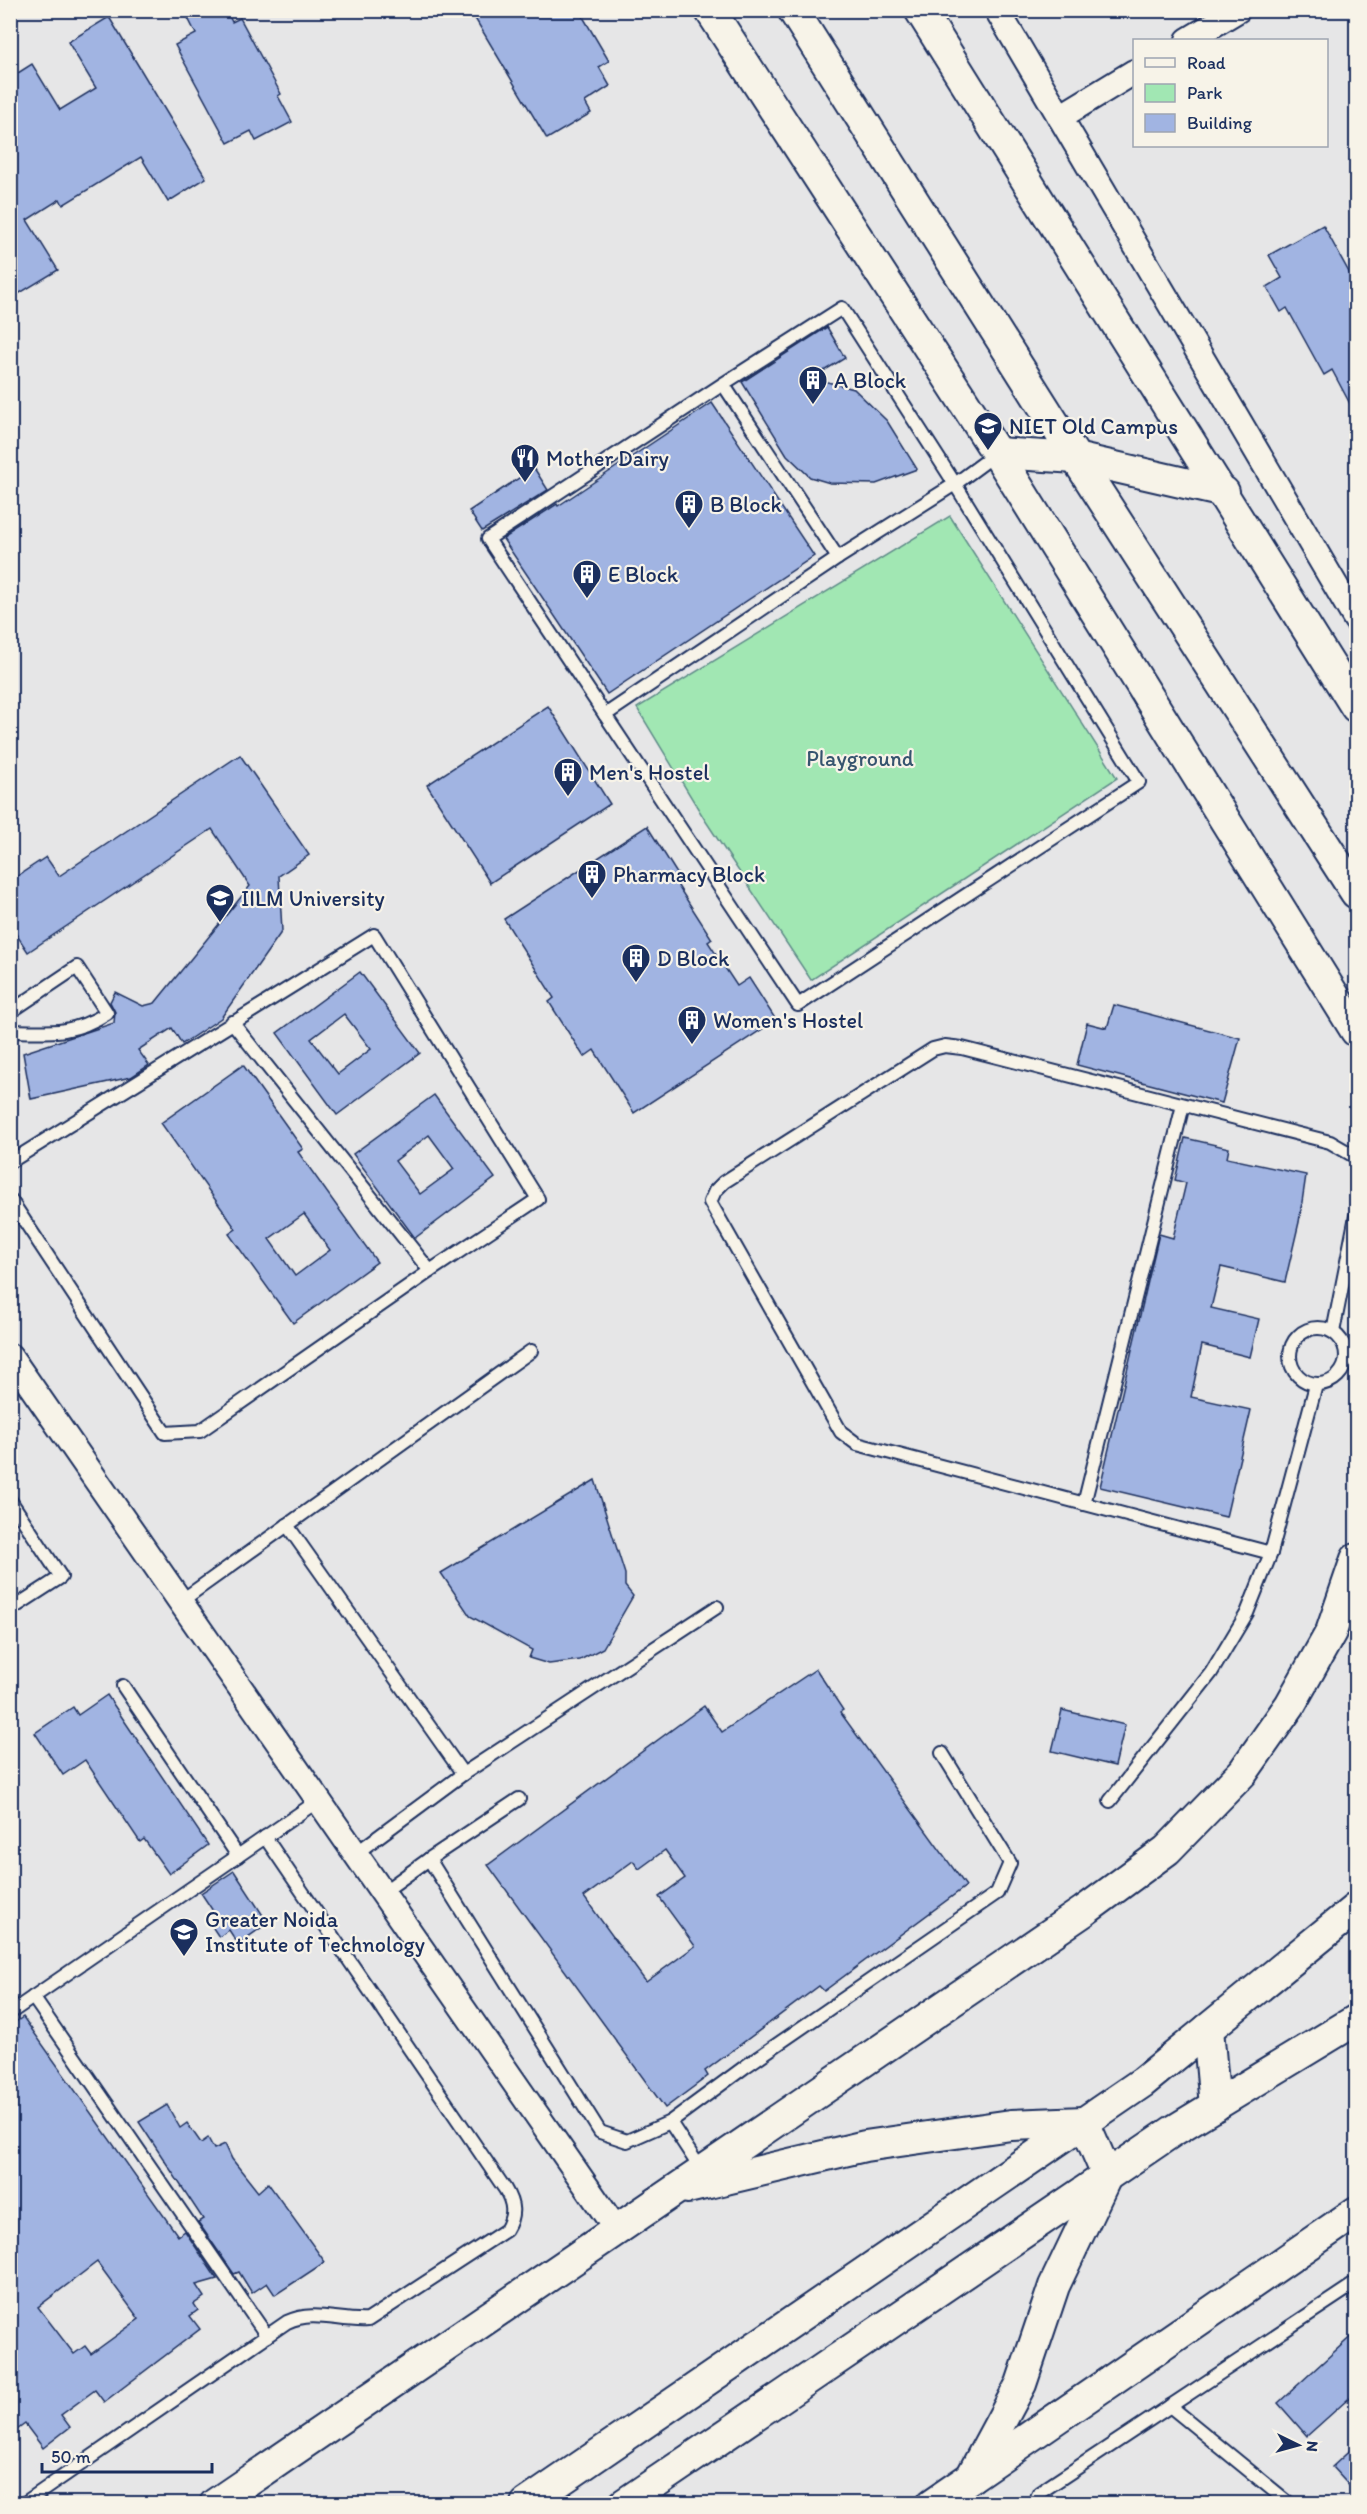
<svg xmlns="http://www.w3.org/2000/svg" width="1367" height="2514" font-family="Itim,sans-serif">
  <rect width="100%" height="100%" fill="#e6e6e7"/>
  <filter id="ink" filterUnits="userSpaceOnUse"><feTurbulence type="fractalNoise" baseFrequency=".0167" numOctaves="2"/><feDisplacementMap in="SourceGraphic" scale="12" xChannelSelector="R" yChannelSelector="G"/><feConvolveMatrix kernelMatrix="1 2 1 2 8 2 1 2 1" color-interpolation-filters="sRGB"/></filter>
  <g filter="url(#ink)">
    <path fill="#a1e7b3" stroke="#5e8b88" stroke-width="1.5" d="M 950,516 L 1117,778 L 811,980 L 705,820 L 637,708 Z"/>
    <g fill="#a1b4e2" stroke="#1b2f5e" stroke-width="1.5" fill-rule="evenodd">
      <path d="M 184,10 L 226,10 L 232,22 L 240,18 L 281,94 L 278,96 L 292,122 L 256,141 L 251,131 L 228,143 L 175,45 L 196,34 Z"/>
      <path d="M 470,10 L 579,10 L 609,61 L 599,67 L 610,86 L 585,102 L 591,113 L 547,139 Z"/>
      <path d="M 109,17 L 206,178 L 168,202 L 141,157 L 63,205 L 60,199 L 27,220 L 58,270 L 10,299 L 10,78 L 32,64 L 60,110 L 96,88 L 68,42 Z"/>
      <path d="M 1323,225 L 1356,285 L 1356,415 L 1332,370 L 1324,375 L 1287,308 L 1281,312 L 1267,287 L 1282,278 L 1269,255 Z"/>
      <path d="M 827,327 L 845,358 L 812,378 L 854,389 L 887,421 L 917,469 L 876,484 L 830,483 L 810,477 L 787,455 L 742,382 Z"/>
      <path d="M 712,403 L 814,556 L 607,694 L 503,539 L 557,504 L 558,506 Z"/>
      <path d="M 534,468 L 548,490 L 482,531 L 469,511 Z"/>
      <path d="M 548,706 L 610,804 L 490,883 L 427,785 Z"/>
      <path d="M 240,755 L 309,855 L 279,876 L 282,931 L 221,1018 L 182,1044 L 172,1028 L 138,1050 L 149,1065 L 131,1077 L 31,1099 L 23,1053 L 114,1023 L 115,1012 L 110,1002 L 115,992 L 143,1006 L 155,1003 L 250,886 L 212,829 L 28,952 L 10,925 L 10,881 L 46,857 L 59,876 Z"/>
      <path d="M 647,826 L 681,880 L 676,883 L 712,939 L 708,942 L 737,986 L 749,978 L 776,1020 L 634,1113 L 594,1050 L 584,1057 L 549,1002 L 554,998 L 504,919 Z"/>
      <path d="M 360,972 L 420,1053 L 337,1115 L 277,1033 ZM 344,1014 L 371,1049 L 338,1074 L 311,1039 Z"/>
      <path d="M 1114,1005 L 1240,1038 L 1222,1103 L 1077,1065 L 1087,1023 L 1107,1028 Z"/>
      <path d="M 243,1065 L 303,1149 L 298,1152 L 377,1262 L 293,1323 L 229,1234 L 236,1229 L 161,1123 ZM 304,1214 L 330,1250 L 295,1276 L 269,1239 Z"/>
      <path d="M 434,1095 L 495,1178 L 415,1238 L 353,1154 ZM 429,1135 L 454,1169 L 420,1194 L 395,1161 Z"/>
      <path d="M 1185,1138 L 1229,1148 L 1227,1158 L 1306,1175 L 1299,1222 L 1285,1282 L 1221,1267 L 1211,1308 L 1259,1319 L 1250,1357 L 1202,1345 L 1191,1397 L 1251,1410 L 1226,1517 L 1100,1487 L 1159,1234 L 1173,1238 L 1186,1183 L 1175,1180 Z"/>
      <path d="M 595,1480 L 625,1574 L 625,1586 L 633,1596 L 603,1648 L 580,1660 L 549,1664 L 529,1658 L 532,1650 L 470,1616 L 441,1573 Z"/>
      <path d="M 816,1669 L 843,1710 L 840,1712 L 966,1886 L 824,1991 L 819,1986 L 705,2071 L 708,2076 L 665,2108 L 488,1865 L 704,1706 L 722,1732 ZM 665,1850 L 685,1878 L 659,1897 L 695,1946 L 646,1982 L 584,1897 L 633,1861 L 639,1869 Z"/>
      <path d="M 107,1695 L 208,1845 L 169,1874 L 144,1839 L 140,1842 L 85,1760 L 63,1775 L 35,1733 L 73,1707 L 78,1715 Z"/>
      <path d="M 1062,1710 L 1125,1725 L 1115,1766 L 1052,1751 Z"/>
      <path d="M 234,1871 L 268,1923 L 238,1944 L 229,1930 L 219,1937 L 209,1922 L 217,1917 L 201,1893 Z"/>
      <path d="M 23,2017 L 178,2236 L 185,2231 L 217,2279 L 196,2285 L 204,2297 L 194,2304 L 198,2310 L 190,2316 L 200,2329 L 104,2402 L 95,2390 L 61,2415 L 70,2427 L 43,2448 L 25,2424 L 10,2435 L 10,2026 ZM 97,2262 L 139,2319 L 91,2354 L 85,2346 L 74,2354 L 38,2307 Z"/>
      <path d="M 167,2105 L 180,2128 L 187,2123 L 201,2143 L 208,2138 L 214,2149 L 225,2144 L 232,2159 L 258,2192 L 268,2183 L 325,2262 L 275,2295 L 267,2283 L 252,2293 L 239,2272 L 234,2274 L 198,2222 L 203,2219 L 139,2122 Z"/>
      <path d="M 1356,2332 L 1356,2392 L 1307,2436 L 1278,2403 Z"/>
      <path d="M 1356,2445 L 1356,2493 L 1332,2467 Z"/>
    </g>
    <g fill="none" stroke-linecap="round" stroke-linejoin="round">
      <g stroke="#1b2f5e" stroke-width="16">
        <g id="service">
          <path d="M 723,384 L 488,539 L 798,1005 L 1139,782 L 955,484 L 842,308 L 723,384 L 838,558"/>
          <path d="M 605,715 L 838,558 L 955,484 L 997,453"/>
          <path d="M 10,1012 L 77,967 L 107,1013 C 73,1035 49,1032 10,1031"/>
          <path d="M 232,1022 L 430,1271"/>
          <path d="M 10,1162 L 374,935 L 538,1199 L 430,1271 L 200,1431 L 165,1433 L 10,1199"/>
          <circle cx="1318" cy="1356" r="28"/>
          <path d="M 1333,1332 L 1356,1216"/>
          <path d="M 1316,1385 L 1271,1553 L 857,1444 L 841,1432 L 710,1202 L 715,1191 L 724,1182 L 933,1049 L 945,1046 L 962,1048 L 1330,1142 L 1356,1157"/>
          <path d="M 10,1500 L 61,1577 L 10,1610"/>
          <path d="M 1084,1504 L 1183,1105"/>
          <path d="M 287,1525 L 463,1774 L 355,1854"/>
          <path d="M 181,1601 L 531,1351"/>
          <path d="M 123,1686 L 238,1856"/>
          <path d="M 463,1774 L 717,1607"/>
          <path d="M 1110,1801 L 1211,1673 L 1247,1613 L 1271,1553"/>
          <path d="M 429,1859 L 519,1799"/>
          <path d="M 382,1893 L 429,1859 L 600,2132 L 627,2141 L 670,2122 L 746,2066 L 997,1893 L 1010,1863 L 942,1753"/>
          <path d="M 33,1997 L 267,2336"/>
          <path d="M 10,2013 L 319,1800"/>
          <path d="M 670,2122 L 702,2171"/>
          <path d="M 1170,2406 L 1290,2504"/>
          <path d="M 23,2504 L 287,2322 C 314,2309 339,2322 368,2320 L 506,2230 C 515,2215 514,2204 505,2189 L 265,1837"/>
          <path d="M 1034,2504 L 1039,2493 L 1356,2283"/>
        </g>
      </g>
      <g stroke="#1b2f5e" stroke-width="28">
        <g id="minor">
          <path d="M 997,10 L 1356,620"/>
          <path d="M 1188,40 L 1238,10"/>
          <path d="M 1060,117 L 1134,72"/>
          <path d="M 10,1356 L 616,2229"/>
        </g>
      </g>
      <g stroke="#1b2f5e" stroke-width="34">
        <g id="tertiary">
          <path d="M 710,10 L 997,453 L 1356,1031"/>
          <path d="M 793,10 L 1076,458 L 1356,893"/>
          <path d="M 920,10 L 1356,707"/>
          <path d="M 997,453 L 1076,458 L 1224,492"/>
          <path d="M 1208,2029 L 1215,2106"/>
          <path d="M 688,2188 L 865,2146 L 1011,2125 L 1084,2122 L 1107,2175 L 1054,2286 L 1021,2384 L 971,2477"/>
          <path d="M 215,2504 L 1084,1911 L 1167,1850 L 1243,1772 L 1290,1705 L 1331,1632 L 1356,1559"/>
          <path d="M 526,2504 L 1143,2082 L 1356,1908"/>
          <path d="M 624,2504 L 1173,2131 L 1356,2020"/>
          <path d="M 932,2504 L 1356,2212"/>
        </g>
      </g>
      <use href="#service" stroke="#f7f3e8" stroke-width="12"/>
      <use href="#minor" stroke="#f7f3e8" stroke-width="24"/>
      <use href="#tertiary" stroke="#f7f3e8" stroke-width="30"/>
    </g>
  </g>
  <defs>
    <g id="building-pin" transform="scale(1.5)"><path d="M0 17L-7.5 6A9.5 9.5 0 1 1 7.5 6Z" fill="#1b2f5e" stroke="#f7f3e8"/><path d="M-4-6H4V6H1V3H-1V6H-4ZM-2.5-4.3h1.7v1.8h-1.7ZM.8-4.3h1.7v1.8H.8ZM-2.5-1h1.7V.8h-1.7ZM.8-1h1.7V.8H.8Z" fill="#fff"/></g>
    <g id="university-pin" transform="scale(1.5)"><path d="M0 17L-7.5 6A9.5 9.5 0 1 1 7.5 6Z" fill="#1b2f5e" stroke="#f7f3e8"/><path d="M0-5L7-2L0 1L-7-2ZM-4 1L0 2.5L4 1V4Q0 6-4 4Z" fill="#fff"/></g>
    <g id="restaurant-pin" transform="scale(1.5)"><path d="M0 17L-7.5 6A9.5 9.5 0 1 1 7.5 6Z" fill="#1b2f5e" stroke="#f7f3e8"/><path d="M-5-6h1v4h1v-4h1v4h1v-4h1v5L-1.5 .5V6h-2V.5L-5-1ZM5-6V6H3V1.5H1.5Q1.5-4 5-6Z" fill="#fff"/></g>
  </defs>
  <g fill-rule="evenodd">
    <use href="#building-pin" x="813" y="380"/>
    <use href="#university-pin" x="988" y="426"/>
    <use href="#restaurant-pin" x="525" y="458"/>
    <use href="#building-pin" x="689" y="504"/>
    <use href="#building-pin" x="587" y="574"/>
    <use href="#building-pin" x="568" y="772"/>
    <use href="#building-pin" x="592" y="874"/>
    <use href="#university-pin" x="220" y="898"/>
    <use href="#building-pin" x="636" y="958"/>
    <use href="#building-pin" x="692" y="1020"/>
    <use href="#university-pin" x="184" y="1932"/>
  </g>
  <g text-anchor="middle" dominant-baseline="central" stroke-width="4.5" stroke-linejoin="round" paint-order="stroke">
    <g font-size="22" fill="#1b2f5e" stroke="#f7f3e8" text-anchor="start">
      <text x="834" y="380">A Block</text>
      <text x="1009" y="426">NIET Old Campus</text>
      <text x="546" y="458">Mother Dairy</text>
      <text x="710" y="504">B Block</text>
      <text x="608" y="574">E Block</text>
      <text x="589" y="772">Men's Hostel</text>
      <text x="613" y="874">Pharmacy Block</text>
      <text x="241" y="898">IILM University</text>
      <text x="657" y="958">D Block</text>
      <text x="713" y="1020">Women's Hostel</text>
      <text x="205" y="1919">Greater Noida<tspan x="205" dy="25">Institute of Technology</tspan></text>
    </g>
    <g font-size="22" fill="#36546f" stroke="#f7f3e8">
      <text x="860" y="758">Playground</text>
    </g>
  </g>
  <rect width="1367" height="2514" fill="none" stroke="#f7f3e8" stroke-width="36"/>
  <rect x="18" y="18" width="1331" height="2478" fill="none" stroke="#1b2f5e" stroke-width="2" filter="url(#ink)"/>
  <rect x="1133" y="39" width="195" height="108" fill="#f7f3e8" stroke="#9fa5b1" stroke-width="1.5"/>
  <rect x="1145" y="58" width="30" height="9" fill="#f7f3e8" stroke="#9fa5b1" stroke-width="1.5"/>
  <text x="1187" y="69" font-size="18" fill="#1b2f5e">Road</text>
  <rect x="1145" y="84" width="30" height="18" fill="#a1e7b3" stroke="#9fa5b1" stroke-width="1.5"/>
  <text x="1187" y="99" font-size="18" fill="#1b2f5e">Park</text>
  <rect x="1145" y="114" width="30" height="18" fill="#a1b4e2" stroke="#9fa5b1" stroke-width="1.5"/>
  <text x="1187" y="129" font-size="18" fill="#1b2f5e">Building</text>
  <g transform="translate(1298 2445) rotate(95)" stroke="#f7f3e8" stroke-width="4.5" paint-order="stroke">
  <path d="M0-4.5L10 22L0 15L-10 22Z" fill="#1b2f5e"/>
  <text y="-9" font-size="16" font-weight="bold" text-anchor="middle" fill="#1b2f5e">N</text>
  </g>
  <path d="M42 2463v9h170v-9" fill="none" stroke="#1b2f5e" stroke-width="3"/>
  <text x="51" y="2463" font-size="18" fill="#1b2f5e" stroke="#f7f3e8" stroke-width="4.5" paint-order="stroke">50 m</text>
</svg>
